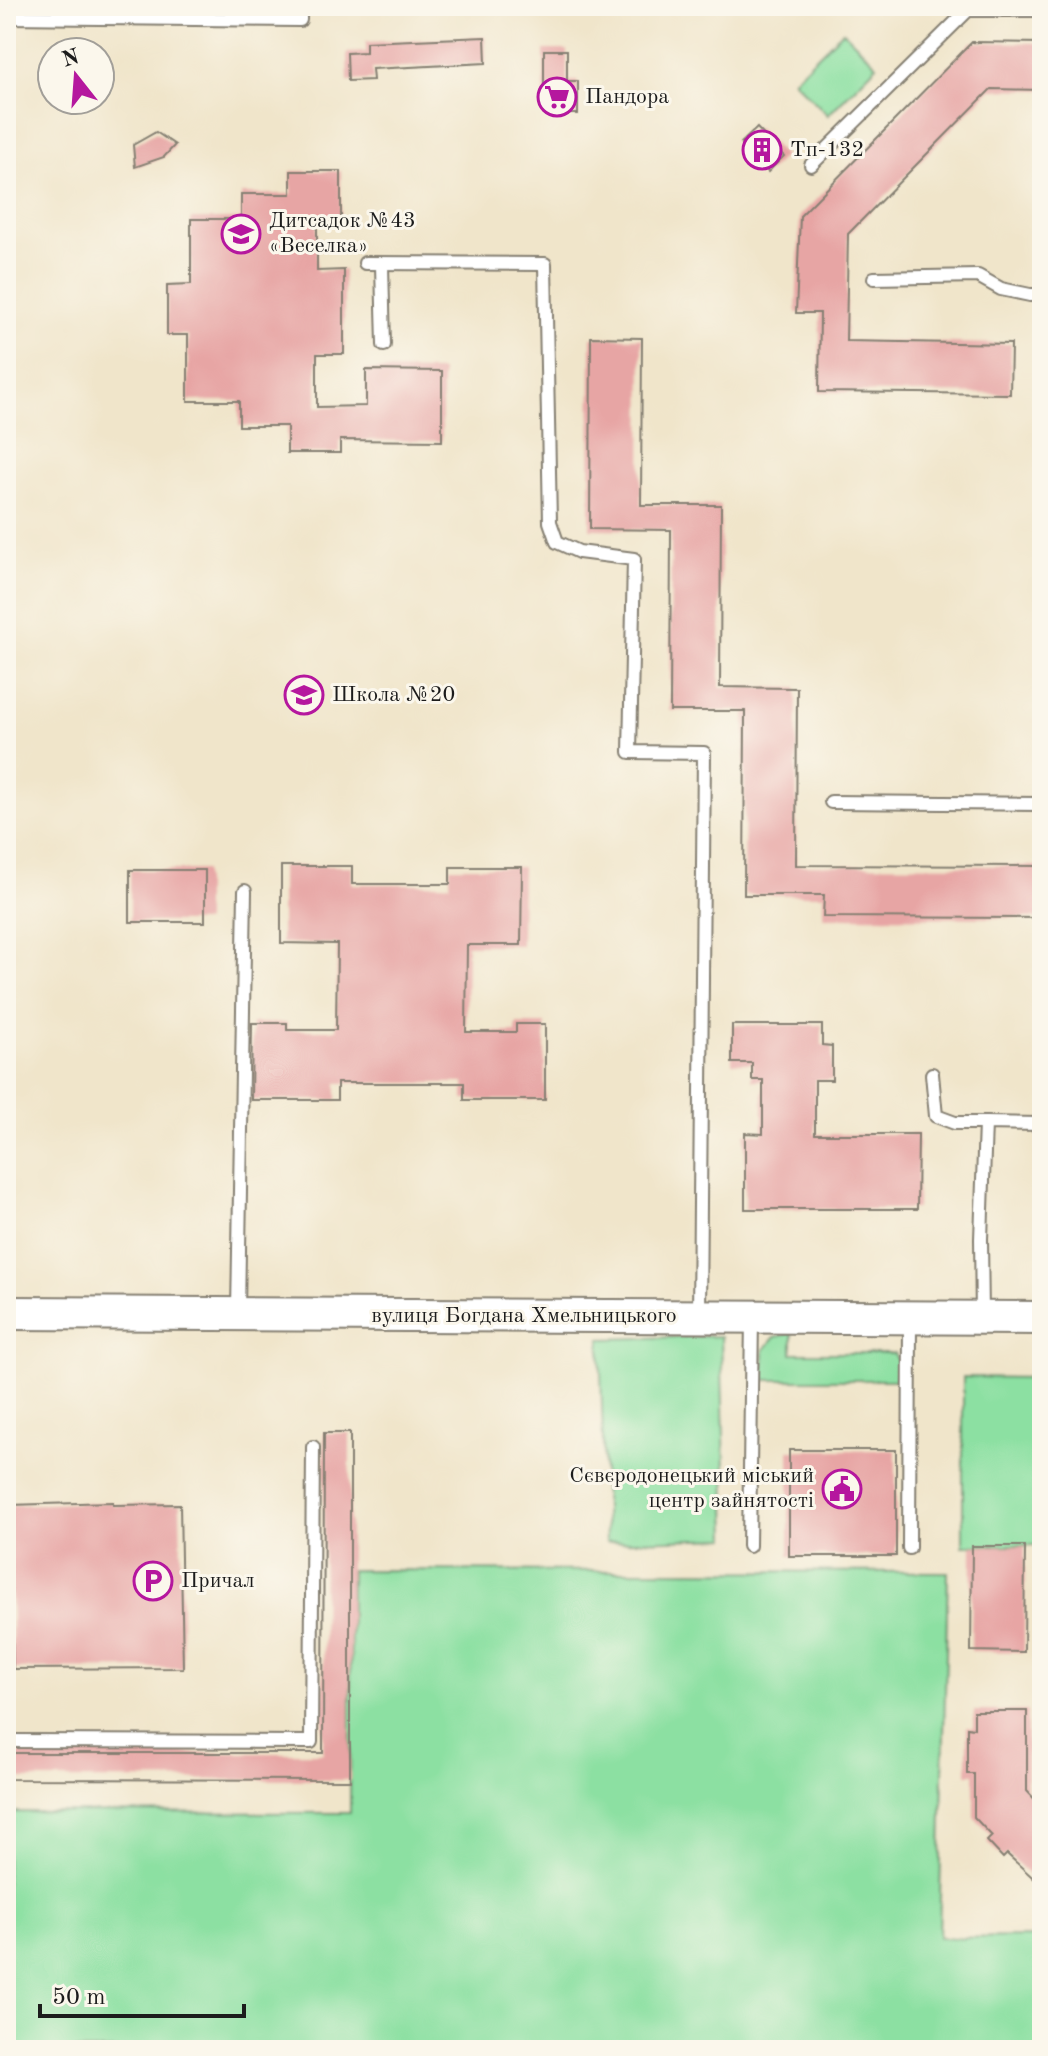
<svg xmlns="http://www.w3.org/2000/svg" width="1048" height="2056" font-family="'Old Standard TT',serif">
  <rect width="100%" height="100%" fill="#fbf7ec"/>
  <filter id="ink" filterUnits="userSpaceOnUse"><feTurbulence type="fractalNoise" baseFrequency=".0125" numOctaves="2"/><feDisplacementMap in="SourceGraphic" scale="16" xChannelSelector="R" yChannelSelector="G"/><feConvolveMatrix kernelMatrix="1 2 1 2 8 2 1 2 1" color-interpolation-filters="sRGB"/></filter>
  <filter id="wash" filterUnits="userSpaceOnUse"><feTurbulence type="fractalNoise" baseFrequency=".006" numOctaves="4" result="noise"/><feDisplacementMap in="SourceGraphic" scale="32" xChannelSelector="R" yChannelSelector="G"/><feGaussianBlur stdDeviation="1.8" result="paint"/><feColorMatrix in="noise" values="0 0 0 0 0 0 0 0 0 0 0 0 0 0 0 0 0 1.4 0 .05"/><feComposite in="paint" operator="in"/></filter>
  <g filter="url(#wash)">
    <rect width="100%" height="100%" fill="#f0e5ca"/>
    <g fill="#8ce0a2" stroke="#547e5f" stroke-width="2">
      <path d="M 843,31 L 877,65 L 828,115 L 793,80 Z"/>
      <path d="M 792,1333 L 792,1353 L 894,1353 L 897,1359 L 897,1380 L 764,1380 L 764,1350 L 775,1337 Z"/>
      <path d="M 721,1336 L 727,1538 L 606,1542 L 600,1339 Z"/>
      <path d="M 963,1377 L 1042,1378 L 1042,1545 L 963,1546 Z"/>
      <path d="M 351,1570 L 948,1572 L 939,1938 L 1042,1937 L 1042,2050 L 6,2050 L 6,1812 L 350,1813 Z"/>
    </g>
    <g id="blocks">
      <g fill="#e7a5a4">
        <path d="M 485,37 L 486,63 L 372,69 L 373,80 L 348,81 L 347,53 L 366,52 L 366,42 Z"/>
        <path d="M 972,42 L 1042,43 L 1042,90 L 991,89 L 848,234 L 846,341 L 1011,344 L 1010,394 L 819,392 L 820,313 L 796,313 L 800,216 Z"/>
        <path d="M 544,50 L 567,50 L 567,81 L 578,81 L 578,114 L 544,114 Z"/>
        <path d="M 757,128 L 784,156 L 768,172 L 741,143 Z"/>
        <path d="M 156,132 L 175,145 L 164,157 L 135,167 L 133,145 Z"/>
        <path d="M 291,171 L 341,171 L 341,223 L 317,223 L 317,271 L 344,270 L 344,354 L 317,354 L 317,407 L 366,406 L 366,370 L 442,371 L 442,441 L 340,440 L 340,453 L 287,453 L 287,426 L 239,426 L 239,401 L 188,401 L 188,335 L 167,335 L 167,285 L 191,284 L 191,219 L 241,219 L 241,194 L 291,194 Z"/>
        <path d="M 591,337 L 642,338 L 641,505 L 721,505 L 720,687 L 797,688 L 796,865 L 1042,866 L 1042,918 L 823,917 L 824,895 L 744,895 L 745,711 L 670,711 L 671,530 L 590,529 Z"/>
        <path d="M 281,866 L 352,866 L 352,884 L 450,884 L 450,867 L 522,867 L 521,945 L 467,945 L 466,1032 L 516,1032 L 516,1024 L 545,1024 L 545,1100 L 464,1100 L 464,1083 L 337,1083 L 337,1100 L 251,1100 L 252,1023 L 287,1023 L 287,1030 L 336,1030 L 337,944 L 281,943 Z"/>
        <rect x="130" y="870" width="75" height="52"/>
        <path d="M 732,1025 L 822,1025 L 822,1045 L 832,1046 L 832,1080 L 815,1080 L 815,1134 L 918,1134 L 917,1209 L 745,1209 L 745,1133 L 763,1134 L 763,1080 L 752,1080 L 752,1063 L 732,1063 Z"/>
        <path d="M 324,1433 L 350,1433 L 350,1780 L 6,1779 L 6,1753 L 323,1753 Z"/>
        <rect x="789" y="1450" width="107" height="106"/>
        <path d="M 113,1502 L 113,1505 L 180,1504 L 183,1668 L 13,1669 L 9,1505 Z"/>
        <path d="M 972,1546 L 1025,1546 L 1024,1652 L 971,1651 Z"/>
        <path d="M 974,1711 L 1027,1711 L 1027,1791 L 1042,1807 L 1042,1886 L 1007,1854 L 1003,1858 L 987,1841 L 992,1836 L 974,1817 L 974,1774 L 967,1774 L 967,1727 L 974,1728 Z"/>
      </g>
    </g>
  </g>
  <g filter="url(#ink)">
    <use href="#blocks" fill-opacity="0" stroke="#868073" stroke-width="2"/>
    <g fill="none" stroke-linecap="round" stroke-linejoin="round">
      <g stroke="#868073" stroke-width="16">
        <g id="service">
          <path d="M 6,17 L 300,20 L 300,6"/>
          <path d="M 811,165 L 968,10 L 1042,10"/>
          <path d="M 365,263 L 545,264 L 550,522 L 557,542 L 579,552 L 634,559 L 630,752 L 704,753 L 699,1316"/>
          <path d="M 382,265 L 384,345"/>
          <path d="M 874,278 L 978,276 L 1001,289 L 1030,295 L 1042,295"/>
          <path d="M 831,802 L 1042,804"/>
          <path d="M 932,1074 L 936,1116 L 955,1123 L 985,1123"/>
          <path d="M 238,1311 L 245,891"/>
          <path d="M 982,1315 L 981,1239 L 985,1123 L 1042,1124"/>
          <path d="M 749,1546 L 752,1317"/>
          <path d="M 909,1548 L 910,1317"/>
          <path d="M 6,1741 L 311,1742 L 313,1447"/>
        </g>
      </g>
      <g stroke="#868073" stroke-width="36">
        <path id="tertiary" d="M 6,1313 L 1042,1318"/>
      </g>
      <use href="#service" stroke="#fff" stroke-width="12"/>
      <use href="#tertiary" stroke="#fff" stroke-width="32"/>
    </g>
  </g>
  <defs>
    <g id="supermarket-ring" transform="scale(2)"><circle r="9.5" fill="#fbf7ec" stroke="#b5179e" stroke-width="1.5"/><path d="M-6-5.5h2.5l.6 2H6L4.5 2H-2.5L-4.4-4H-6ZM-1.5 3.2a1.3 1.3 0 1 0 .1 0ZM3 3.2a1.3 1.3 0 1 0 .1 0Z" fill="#b5179e"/></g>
    <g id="building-ring" transform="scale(2)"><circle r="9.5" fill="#fbf7ec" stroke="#b5179e" stroke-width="1.5"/><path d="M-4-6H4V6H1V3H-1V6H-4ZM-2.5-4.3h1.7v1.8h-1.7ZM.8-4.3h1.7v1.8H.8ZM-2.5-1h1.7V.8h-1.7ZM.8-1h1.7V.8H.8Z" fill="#b5179e"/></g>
    <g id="school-ring" transform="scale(2)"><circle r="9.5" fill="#fbf7ec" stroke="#b5179e" stroke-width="1.5"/><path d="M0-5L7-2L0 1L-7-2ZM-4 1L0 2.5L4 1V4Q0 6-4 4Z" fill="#b5179e"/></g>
    <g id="civic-ring" transform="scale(2)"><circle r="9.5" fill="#fbf7ec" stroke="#b5179e" stroke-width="1.5"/><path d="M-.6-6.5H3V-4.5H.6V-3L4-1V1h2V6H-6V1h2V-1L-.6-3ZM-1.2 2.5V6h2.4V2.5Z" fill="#b5179e"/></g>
    <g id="parking-ring" transform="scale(2)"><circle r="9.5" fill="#fbf7ec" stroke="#b5179e" stroke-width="1.5"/><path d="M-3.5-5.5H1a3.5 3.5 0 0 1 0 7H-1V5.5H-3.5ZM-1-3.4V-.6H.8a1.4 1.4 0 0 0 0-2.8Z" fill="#b5179e"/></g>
  </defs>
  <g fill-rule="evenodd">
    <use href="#supermarket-ring" x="557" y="97"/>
    <use href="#building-ring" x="762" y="150"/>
    <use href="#school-ring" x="241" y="234"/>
    <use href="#school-ring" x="304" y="695"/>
    <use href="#civic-ring" x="842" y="1489"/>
    <use href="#parking-ring" x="153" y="1581"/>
  </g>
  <g text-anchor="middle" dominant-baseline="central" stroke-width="6" stroke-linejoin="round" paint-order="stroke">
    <g font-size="22" fill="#1c1c1c" stroke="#fbf7ec" text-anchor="start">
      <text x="585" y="97">Пандора</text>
      <text x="790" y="150">Тп-132</text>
      <text x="269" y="221">Дитсадок №43<tspan x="269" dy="25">«Веселка»</tspan></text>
      <text x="332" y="695">Школа №20</text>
      <text x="814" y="1476" text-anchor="end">Сєвєродонецький міський<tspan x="814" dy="25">центр зайнятості</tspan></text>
      <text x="181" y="1581">Причал</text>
    </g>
    <g font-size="22" fill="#1c1c1c" stroke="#fbf7ec">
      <text x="524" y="1316">вулиця Богдана Хмельницького</text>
    </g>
  </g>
  <rect width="1048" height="2056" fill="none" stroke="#fbf7ec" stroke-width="32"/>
  <g transform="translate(76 76) rotate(343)"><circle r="38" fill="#fbf7ec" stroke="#a29f99" stroke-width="2"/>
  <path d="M0-6L14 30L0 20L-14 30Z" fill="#b5179e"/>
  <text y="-12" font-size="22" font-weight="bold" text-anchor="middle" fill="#1c1c1c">N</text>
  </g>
  <path d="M40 2004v12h204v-12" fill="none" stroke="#1c1c1c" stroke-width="4"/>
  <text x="52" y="2004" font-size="24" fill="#1c1c1c" stroke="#fbf7ec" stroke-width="6" paint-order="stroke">50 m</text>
</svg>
